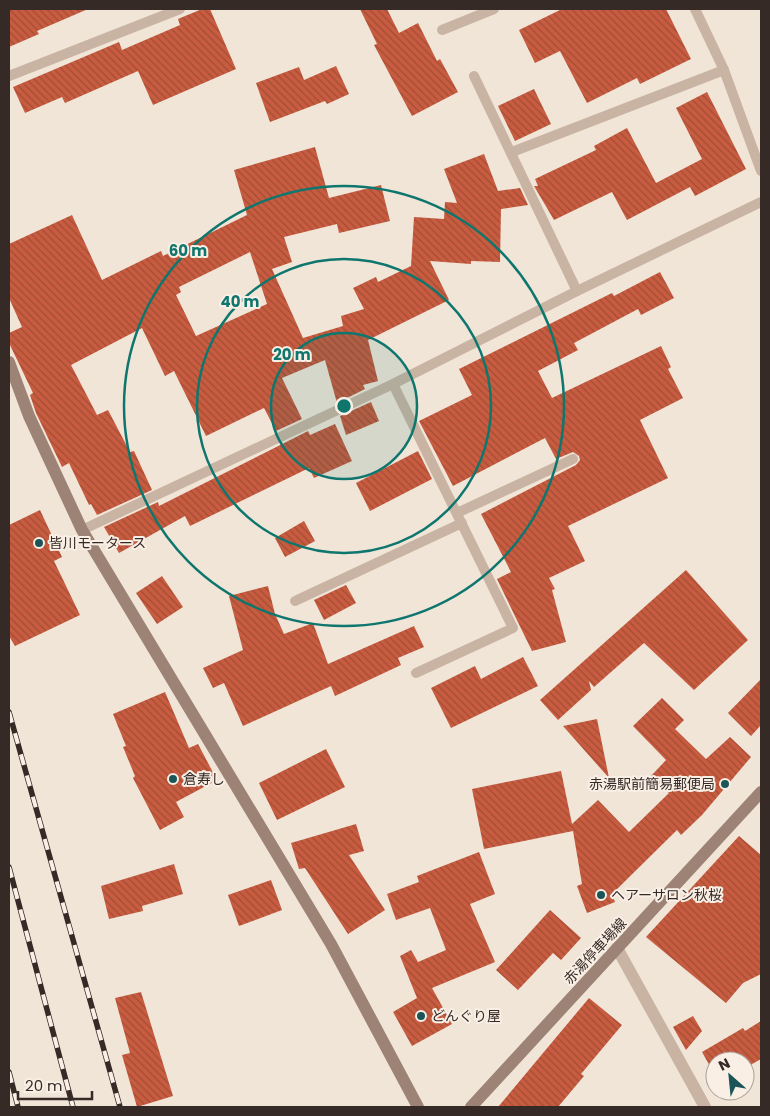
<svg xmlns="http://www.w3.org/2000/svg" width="770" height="1116" font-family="Poppins,'Noto Sans JP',sans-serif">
  <defs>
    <pattern id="building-back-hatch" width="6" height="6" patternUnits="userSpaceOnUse" patternTransform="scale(1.25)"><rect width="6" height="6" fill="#c85c40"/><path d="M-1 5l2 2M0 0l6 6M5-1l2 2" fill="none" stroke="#a34c35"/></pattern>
  </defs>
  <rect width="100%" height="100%" fill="#f1e5d8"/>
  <g fill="url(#building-back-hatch)" fill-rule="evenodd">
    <path d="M 9,9 L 88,9 L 37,31 L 39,34 L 9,47 Z"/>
    <path d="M 202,9 L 210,9 L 236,69 L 153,105 L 138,71 L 65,103 L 62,97 L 25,113 L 13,87 L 119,42 L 122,50 L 180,25 L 178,19 Z"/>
    <path d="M 360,9 L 387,9 L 399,33 L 418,23 L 437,61 L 440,59 L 458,92 L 412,116 L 374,45 L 377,44 Z"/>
    <path d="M 562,9 L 666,9 L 691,59 L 640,84 L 637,78 L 587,103 L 560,51 L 535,63 L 519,30 Z"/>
    <path d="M 336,66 L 349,94 L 327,104 L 325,101 L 270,122 L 256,83 L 299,67 L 304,80 Z"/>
    <path d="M 534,89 L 551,124 L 515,141 L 498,106 Z"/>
    <path d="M 707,92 L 746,169 L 695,196 L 690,187 L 627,220 L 612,192 L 554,220 L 534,186 L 538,186 L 535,179 L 596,150 L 594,146 L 627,128 L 656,183 L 702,159 L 676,108 Z"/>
    <path d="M 315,147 L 329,198 L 381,185 L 390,221 L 339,233 L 337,224 L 284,237 L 292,262 L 272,269 L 303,338 L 343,326 L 341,316 L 364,309 L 353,288 L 376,277 L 378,282 L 411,266 L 414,217 L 444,219 L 445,202 L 457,203 L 444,169 L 484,154 L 498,191 L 520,188 L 528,205 L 501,209 L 500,262 L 471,261 L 471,264 L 430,261 L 449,300 L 368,340 L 378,381 L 363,385 L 365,389 L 337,403 L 325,360 L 282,378 L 302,419 L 276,431 L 264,408 L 206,436 L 174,371 L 165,376 L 142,328 L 71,365 L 97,415 L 108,410 L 130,452 L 134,451 L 152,490 L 97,515 L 91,504 L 89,505 L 69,463 L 62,467 L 36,413 L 30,395 L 33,393 L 9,343 L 9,333 L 22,327 L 9,298 L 9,244 L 72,215 L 102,280 L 161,251 L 163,256 L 247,215 L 234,170 ZM 250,252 L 267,304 L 196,336 L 176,295 L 181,292 L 179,287 Z"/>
    <path d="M 660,272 L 674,298 L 641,315 L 638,309 L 574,343 L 578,350 L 538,371 L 552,398 L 661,346 L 671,367 L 668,369 L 683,398 L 640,420 L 668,478 L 568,526 L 585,561 L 549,578 L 555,589 L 552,590 L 566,642 L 532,651 L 497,579 L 511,572 L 481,514 L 576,465 L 580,460 L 579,456 L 573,452 L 556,459 L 545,438 L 453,486 L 419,421 L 472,395 L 459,369 L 612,293 L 614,296 Z"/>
    <path d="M 371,402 L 379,421 L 346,435 L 340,416 Z"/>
    <path d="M 335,424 L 352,461 L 314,478 L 309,468 L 190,526 L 185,516 L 119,553 L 104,527 L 158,502 L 159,506 L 308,431 L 310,435 Z"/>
    <path d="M 418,451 L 432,479 L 370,511 L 356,483 Z"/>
    <path d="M 40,510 L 62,557 L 54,561 L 80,615 L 15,646 L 9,636 L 9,525 Z"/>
    <path d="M 304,521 L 315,541 L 285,557 L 275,538 Z"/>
    <path d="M 686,570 L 748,640 L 694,690 L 644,643 L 594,687 L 589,681 L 591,690 L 558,720 L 540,700 Z"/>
    <path d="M 162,576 L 183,607 L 157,624 L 136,593 Z"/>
    <path d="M 346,585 L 356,603 L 324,620 L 314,600 Z"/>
    <path d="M 268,586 L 275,614 L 284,634 L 313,623 L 328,664 L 414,626 L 424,647 L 398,658 L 401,665 L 335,696 L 331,686 L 243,726 L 224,683 L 213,688 L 203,668 L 243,650 L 229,596 Z"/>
    <path d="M 523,657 L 538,686 L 451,728 L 431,688 L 475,666 L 481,679 Z"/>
    <path d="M 761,679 L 761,725 L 751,736 L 728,713 Z"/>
    <path d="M 165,692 L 189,748 L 198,744 L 217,780 L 176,802 L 184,817 L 160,830 L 133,778 L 135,776 L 123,747 L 126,746 L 113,714 Z"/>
    <path d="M 662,698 L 684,720 L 675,729 L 706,759 L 730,737 L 751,757 L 702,815 L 681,835 L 677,830 L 612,894 L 615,902 L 587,913 L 577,886 L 582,884 L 573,831 L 484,849 L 472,789 L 561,771 L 572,824 L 598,800 L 629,832 L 669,793 L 651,776 L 666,760 L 633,726 Z"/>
    <path d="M 597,719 L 609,778 L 563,726 Z"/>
    <path d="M 326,749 L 345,787 L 277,820 L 259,783 Z"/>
    <path d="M 356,824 L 364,851 L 349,855 L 385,910 L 348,934 L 305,868 L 299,869 L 291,843 Z"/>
    <path d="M 739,836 L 761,855 L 761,974 L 743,983 L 726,1003 L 646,937 Z"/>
    <path d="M 479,852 L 495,894 L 470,904 L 495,962 L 432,988 L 452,1024 L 412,1046 L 393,1012 L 417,998 L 400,956 L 411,950 L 418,962 L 446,950 L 430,908 L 396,920 L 387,894 L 419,882 L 417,876 Z"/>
    <path d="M 174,864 L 183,894 L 142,906 L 143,911 L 109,919 L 101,886 Z"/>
    <path d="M 271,880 L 282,910 L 239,926 L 228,895 Z"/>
    <path d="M 550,910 L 581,938 L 561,960 L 553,953 L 518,990 L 496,970 Z"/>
    <path d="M 141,992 L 173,1096 L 137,1107 L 122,1055 L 130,1053 L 115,998 Z"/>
    <path d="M 589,998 L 622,1025 L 581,1074 L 584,1076 L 558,1107 L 498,1107 Z"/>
    <path d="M 693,1016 L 702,1031 L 686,1050 L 673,1027 Z"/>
    <path d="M 761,1021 L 761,1059 L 745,1068 L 745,1061 L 715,1061 L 715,1075 L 702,1052 L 743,1028 L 745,1031 Z"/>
  </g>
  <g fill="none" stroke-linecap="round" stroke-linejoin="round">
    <g stroke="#c9b4a4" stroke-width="10">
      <path d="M 695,9 L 724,70 L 761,171"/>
      <path d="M 442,30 L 494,9"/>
      <path d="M 9,76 L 180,9"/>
      <path d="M 474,76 L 577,291"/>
      <path d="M 512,152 L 724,70"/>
      <path d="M 393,384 L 513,628 L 416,673"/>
      <path d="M 457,513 L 573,459"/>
      <path d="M 82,530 L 393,384 L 577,291 L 761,202"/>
      <path d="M 295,601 L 462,523"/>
    </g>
    <path stroke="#c9b4a4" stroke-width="12" d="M 617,948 L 705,1107"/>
    <g stroke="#9d8376" stroke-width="12">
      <path d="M 9,362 L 29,416 L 82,530 L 331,944 L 418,1107"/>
      <path d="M 471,1107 L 761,792"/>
    </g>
    <g stroke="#352a26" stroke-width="5.5">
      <g id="rail">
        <path d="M 9,712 L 120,1107"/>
        <path d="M 9,867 L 73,1107"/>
        <path d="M 9,1072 L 18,1107"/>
      </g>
    </g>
    <use href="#rail" stroke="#f9efe5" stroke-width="4" stroke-dasharray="11" stroke-linecap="butt"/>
  </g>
  <circle cx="344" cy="406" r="73" fill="#0f766e" fill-opacity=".12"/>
  <g fill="none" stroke="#0f766e" stroke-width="2.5">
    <circle cx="344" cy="406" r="73"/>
    <circle cx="344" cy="406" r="147"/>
    <circle cx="344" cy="406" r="220"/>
  </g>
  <g fill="#1b5557" stroke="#f9efe5" stroke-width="2">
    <circle cx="39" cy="543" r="5"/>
    <circle cx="173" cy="779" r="5"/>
    <circle cx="725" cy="784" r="5"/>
    <circle cx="601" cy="895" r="5"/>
    <circle cx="421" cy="1016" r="5"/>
  </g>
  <g text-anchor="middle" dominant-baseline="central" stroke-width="4" stroke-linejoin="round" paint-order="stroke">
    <g font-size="14" fill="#352a26" stroke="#f9efe5" text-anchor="start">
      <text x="49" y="543">皆川モータース</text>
      <text x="183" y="779">倉寿し</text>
      <text x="715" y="784" text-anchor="end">赤湯駅前簡易郵便局</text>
      <text x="611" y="895">ヘアーサロン秋桜</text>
      <text x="431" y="1016">どんぐり屋</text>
    </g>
    <g font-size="14" fill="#352a26" stroke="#f9efe5">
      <text transform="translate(595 951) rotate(-47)">赤湯停車場線</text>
    </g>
  </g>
  <circle cx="344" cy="406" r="8" fill="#0f766e" stroke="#f9efe5" stroke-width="2.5"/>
  <g font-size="15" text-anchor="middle" font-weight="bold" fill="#0f766e" stroke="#f9efe5" stroke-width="4" stroke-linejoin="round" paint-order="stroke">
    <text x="188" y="256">60 m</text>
    <text x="240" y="307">40 m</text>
    <text x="292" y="360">20 m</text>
  </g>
  <rect width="770" height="1116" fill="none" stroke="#352a26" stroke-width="20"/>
  <g transform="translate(730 1076) rotate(333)"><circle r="24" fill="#f9efe5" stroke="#aba099"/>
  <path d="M0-4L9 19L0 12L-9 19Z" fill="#1b5557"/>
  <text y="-8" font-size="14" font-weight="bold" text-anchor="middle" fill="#352a26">N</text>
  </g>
  <path d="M18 1091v8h74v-8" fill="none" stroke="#352a26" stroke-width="2.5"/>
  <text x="25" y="1091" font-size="15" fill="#352a26" stroke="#f9efe5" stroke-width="4" paint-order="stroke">20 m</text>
</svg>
